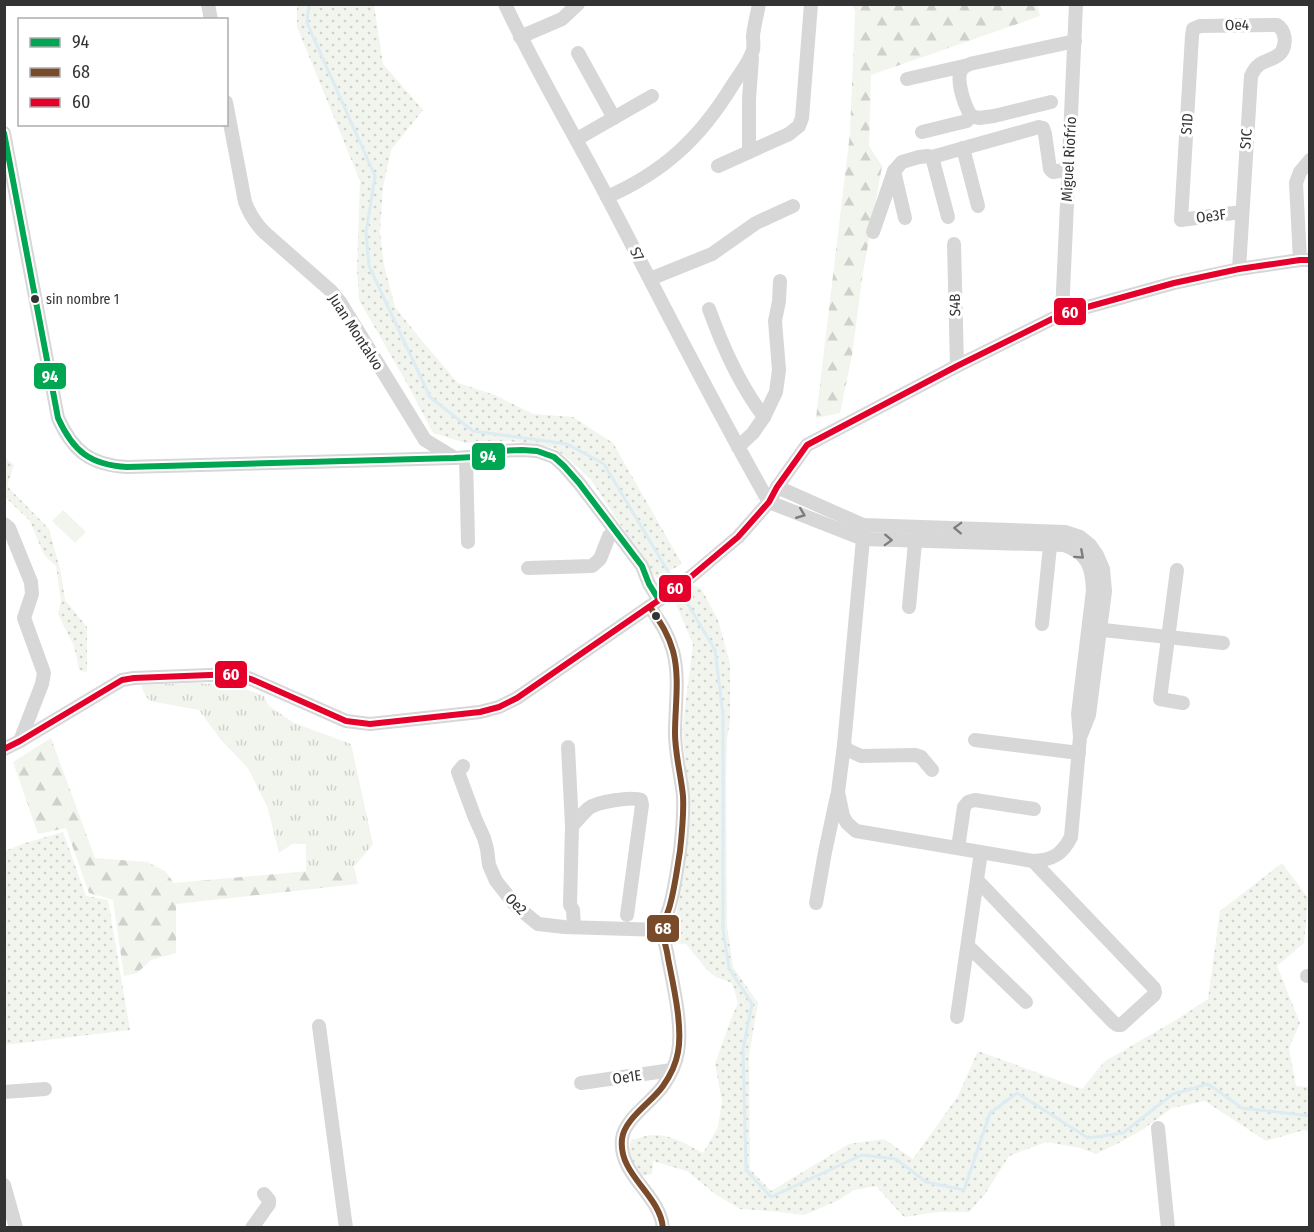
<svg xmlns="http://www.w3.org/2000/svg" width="1314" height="1232" font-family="'Fira Sans Condensed',sans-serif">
  <defs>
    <pattern id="grass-dots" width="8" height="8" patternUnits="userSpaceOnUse" patternTransform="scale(1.5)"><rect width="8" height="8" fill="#f1f5ed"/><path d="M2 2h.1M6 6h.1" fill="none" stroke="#cfd2cc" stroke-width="1.8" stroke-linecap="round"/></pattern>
    <pattern id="forest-firs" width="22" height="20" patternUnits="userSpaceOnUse" patternTransform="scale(1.5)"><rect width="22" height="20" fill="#f1f5ed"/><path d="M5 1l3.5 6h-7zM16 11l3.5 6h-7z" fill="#cfd2cc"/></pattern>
    <pattern id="park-tufts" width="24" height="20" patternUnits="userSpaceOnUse" patternTransform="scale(1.5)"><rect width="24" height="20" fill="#f1f5ed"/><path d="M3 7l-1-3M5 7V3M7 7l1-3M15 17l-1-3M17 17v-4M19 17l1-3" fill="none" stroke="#cfd2cc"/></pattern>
  </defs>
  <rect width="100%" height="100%" fill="#fff"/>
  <g fill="url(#grass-dots)">
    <path d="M 297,5 L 374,5 L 383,64 L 423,110 L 391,150 L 383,187 L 380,232 L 384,265 L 395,307 L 422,341 L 458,383 L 495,395 L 533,414 L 573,417 L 613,443 L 682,564 L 656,578 L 591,480 L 569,459 L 554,448 L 509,441 L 466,443 L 433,433 L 409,387 L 359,300 L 357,268 L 360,181 L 297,27 Z"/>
    <path d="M 4,457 L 14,465 L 7,486 L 49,529 L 61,573 L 65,600 L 87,627 L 87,671 L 84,672 L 79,669 L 74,646 L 58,614 L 61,601 L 56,566 L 44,555 L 30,521 L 5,497 Z"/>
    <path d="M 690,585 L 701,588 L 718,620 L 730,664 L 730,721 L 727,739 L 726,779 L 727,926 L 733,967 L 758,1003 L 749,1055 L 750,1169 L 771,1191 L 849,1144 L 884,1139 L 913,1159 L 958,1096 L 978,1051 L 1082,1089 L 1104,1062 L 1179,1018 L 1208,999 L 1220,911 L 1282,863 L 1308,898 L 1304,943 L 1277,966 L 1300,1023 L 1289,1048 L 1296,1086 L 1309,1087 L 1309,1132 L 1304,1130 L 1266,1141 L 1205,1101 L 1172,1108 L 1142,1130 L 1117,1144 L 1096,1154 L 1080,1148 L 1046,1142 L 1009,1156 L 985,1194 L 969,1212 L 937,1212 L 904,1217 L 876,1186 L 854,1190 L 839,1200 L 804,1215 L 770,1211 L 740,1209 L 715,1194 L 687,1171 L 653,1161 L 652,1174 L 642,1176 C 633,1165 625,1153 632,1139 C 639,1140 645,1135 651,1135 C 671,1134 686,1144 703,1153 L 718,1127 L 722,1101 L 715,1064 L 731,1019 L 738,1003 L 732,983 L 716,977 L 707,970 L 686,944 L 674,943 L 677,910 L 689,824 L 689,798 L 682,731 L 693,644 L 674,600 Z"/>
    <path d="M 63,832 L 86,896 L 108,900 L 130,1030 L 5,1045 L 5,851 L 22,844 Z"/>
  </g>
  <g fill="url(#forest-firs)">
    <path d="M 852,5 L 1037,5 L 1040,16 L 871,75 L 869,146 L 882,166 L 863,272 L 852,355 L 840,413 L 816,418 L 850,133 L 855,11 Z"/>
    <path d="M 51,738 L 95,858 L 147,862 L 165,871 L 174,883 L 354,867 L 358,884 L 176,904 L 176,953 L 151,960 L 137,973 L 124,976 L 113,900 L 89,893 L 66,828 L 38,834 L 13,762 Z"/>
  </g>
  <path fill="url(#park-tufts)" d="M 192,683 L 234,685 L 264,696 L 269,706 L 294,723 L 351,744 L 373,844 L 354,867 L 306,872 L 306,844 L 292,844 L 279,853 L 267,806 L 248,768 L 221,740 L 199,710 L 150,701 L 145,695 L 141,685 Z"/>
  <path fill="#f1f5ed" d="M 63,510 L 86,532 L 75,543 L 52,521 Z"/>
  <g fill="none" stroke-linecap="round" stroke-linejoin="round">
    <g stroke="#ddebf3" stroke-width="3">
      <path d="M 309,4 L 307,23 L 375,176 L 366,233 L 369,266 L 430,397 L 473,431 L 567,444 L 604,464 L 675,583"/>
      <path d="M 680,591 L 715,650 L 723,715 L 723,930 L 729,968 L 752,1004 L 743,1049 L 746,1170 L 771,1197 L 862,1155 L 896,1159 L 926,1182 L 964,1190 L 990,1113 L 1017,1093 L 1088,1138 L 1123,1133 L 1173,1094 L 1208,1084 L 1242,1108 L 1310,1116"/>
    </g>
    <g stroke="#d7d7d7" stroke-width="14">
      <path d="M 208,4 L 211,20"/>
      <path d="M 505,4 C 535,69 572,130 605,193 C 659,296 711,401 769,502"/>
      <path d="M 520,37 L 562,19 L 578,4"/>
      <path d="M 578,53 L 614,118"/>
      <path d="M 907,79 L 964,66"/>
      <path d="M 226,102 L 245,202 C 250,215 255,223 264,232 L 331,291 L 340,302 L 425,440 L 453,457"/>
      <path d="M 1051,102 L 994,116 L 979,118 L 971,116 C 965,106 953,76 964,67 C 965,66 972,63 974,63 L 1075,41"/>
      <path d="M 922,132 L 967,121 L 971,116"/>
      <path d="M 4,133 L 58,418 C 73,451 90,465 127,467 L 454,458 L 494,456 L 499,451 L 522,450 L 537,451 L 554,457 L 564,466 L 579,483 L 642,566 L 649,584 L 659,600"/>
      <path d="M 577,139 L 652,96"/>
      <path d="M 963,148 L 978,206"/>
      <path d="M 749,152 L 749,99 L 752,58"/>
      <path d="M 932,157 L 1039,127 L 1043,128 L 1045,134 L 1050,169 L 1053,172 L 1069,169"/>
      <path d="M 718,166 L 789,134 L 799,126 L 802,118 L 811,4"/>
      <path d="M 894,171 L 905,218"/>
      <path d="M 607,197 C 664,172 700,138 732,86 C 739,75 749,63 753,50 C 754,46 753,41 753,36 C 754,26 757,15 759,4"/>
      <path d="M 873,232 L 894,171 L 902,162 L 919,157 L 928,156 L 932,157 L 948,217"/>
      <path d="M 954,244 L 957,366"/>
      <path d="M 1300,260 L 1296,183 L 1300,172 L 1310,160"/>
      <path d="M 1239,269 L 1251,76 C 1253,71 1256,67 1260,64 C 1267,60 1278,58 1282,51 C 1287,42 1285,30 1277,25 L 1200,26 L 1193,29 L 1192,36 L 1181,220 L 1241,212"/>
      <path d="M 650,279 L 712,254 L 756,223 L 793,206"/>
      <path d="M 709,309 C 723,348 739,384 764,417"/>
      <path d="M 1062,314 L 1076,4"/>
      <path d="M 738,447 L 753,433 L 764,417 L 776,392 L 779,370 L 775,321 L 779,301 L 780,281"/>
      <path d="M 466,457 L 468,542"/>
      <path d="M 777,487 L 863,525 L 1065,532 L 1080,537 L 1090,545 L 1097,555 L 1103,569 L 1105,591 L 1089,715 L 1081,735"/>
      <path d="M 769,502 L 863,539 L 1064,545 C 1088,554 1092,566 1093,590 L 1078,714 L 1080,737 L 1071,837 C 1062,855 1052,860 1033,861 L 856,831 L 847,823 L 843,816 L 838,792 L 844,745 L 863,539 L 863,525"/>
      <path d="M 4,524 L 9,528 L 31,582 L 32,594 L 24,618 L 44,673 L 42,684 L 20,741"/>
      <path d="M 528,568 L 592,566 L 600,559 L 609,536"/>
      <path d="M 1177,570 L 1160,699 L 1183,703"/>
      <path d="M 650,607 C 660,622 668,633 673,651 C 680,677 675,706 675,733 C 675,754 681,775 683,796 C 684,814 682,833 680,851 C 677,869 675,887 670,905 C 668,913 663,922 663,931 C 663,939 667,949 668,958 C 673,984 683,1026 678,1052 C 676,1064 670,1076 663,1086 C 652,1102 624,1119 622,1139 C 618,1175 660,1194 663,1228"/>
      <path d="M 909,607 L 916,532"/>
      <path d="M 1042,624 L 1051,537"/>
      <path d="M 1094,629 L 1223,643"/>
      <path d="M 975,740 L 1079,753"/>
      <path d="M 844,745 L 848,750 L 861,756 L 915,755 L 921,757 L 932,770"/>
      <path d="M 568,747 L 572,826"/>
      <path d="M 4,749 L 20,741 L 122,680 L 134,678 L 235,674 L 251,679 L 346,721 L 370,724 L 480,712 L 499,707 L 517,698 L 659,600 L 687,580 L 738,537 L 769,502 L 777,487 L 807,445 L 957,366 L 1062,314 L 1174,283 L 1239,269 L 1300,260 L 1310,260"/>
      <path d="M 463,766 L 458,772 L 475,818 L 484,838 L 487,849 L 489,865 L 496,881 L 516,906 L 538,924 L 564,927 L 663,930"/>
      <path d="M 958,848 L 964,807 L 968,802 L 975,800 L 1034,809"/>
      <path d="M 977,880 L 1113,1022 L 1117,1025 L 1121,1025 L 1154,995 L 1155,992 L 1154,988 L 1033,861"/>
      <path d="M 816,903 L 825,852 L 837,796"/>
      <path d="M 574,927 L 573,910 L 570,905 L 572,826 C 578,820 583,813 589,808 C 597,802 632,796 641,800 L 642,805 L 627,915"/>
      <path d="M 968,946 L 1026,1002"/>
      <path d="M 1307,976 L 1310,976"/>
      <path d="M 957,1017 L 981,852"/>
      <path d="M 319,1026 L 346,1228"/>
      <path d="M 581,1083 L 672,1070"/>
      <path d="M 4,1092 L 45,1089"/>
      <path d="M 1158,1128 L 1168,1228"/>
      <path d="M 4,1185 L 16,1228"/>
      <path d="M 252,1228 L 269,1204 L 269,1200 L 264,1194"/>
    </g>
    <g stroke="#fff" stroke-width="10">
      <path id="bus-1" d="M 4,133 L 58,418 C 73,451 90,465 127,467 L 454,458 L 494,456 L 499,451 L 522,450 L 537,451 L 554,457 L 564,466 L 579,483 L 642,566 L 649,584 L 659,600"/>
    </g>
    <g stroke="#fff" stroke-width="10">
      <path id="bus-2" d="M 650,607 C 660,622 668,633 673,651 C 680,677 675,706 675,733 C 675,754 681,775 683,796 C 684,814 682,833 680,851 C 677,869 675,887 670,905 C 668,913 663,922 663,931 C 663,939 667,949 668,958 C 673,984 683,1026 678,1052 C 676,1064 670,1076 663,1086 C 652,1102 624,1119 622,1139 C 618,1175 660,1194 663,1228"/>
    </g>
    <g stroke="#fff" stroke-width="10">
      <path id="bus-3" d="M 4,749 L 20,741 L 122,680 L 134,678 L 235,674 L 251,679 L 346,721 L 370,724 L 480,712 L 499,707 L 517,698 L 659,600 L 687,580 L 738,537 L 769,502 L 777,487 L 807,445 L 957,366 L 1062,314 L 1174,283 L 1239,269 L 1300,260 L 1310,260"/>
    </g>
    <use href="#bus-1" stroke="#00a651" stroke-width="6"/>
    <use href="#bus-2" stroke="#7a4b2a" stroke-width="6"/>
    <use href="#bus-3" stroke="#e4002b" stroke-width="6"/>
  </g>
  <defs><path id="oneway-chevron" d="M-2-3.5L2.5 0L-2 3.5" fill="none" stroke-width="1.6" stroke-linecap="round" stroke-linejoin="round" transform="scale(1.5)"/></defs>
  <g stroke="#7d7d7d">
    <use href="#oneway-chevron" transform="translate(801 514) rotate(22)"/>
    <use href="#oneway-chevron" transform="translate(958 528) rotate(-178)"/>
    <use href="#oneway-chevron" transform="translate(888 540) rotate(2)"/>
    <use href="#oneway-chevron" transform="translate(1080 555) rotate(42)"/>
  </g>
  <g fill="#333" stroke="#fff" stroke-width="2">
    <circle cx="35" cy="299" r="5"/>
    <circle cx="656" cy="616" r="5"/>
  </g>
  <g text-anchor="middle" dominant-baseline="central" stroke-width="6" stroke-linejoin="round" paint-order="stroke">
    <g font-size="14" fill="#333" stroke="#fff" text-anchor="start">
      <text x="46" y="299">sin nombre 1</text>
    </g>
    <g font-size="15" fill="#333" stroke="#fff">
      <text transform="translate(1237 25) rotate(-1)">Oe4</text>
      <text transform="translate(1187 124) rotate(-86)">S1D</text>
      <text transform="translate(1246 139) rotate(-86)">S1C</text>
      <text transform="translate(1069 159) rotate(-87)">Miguel Riofrío</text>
      <text transform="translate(1211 216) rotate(-7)">Oe3F</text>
      <text transform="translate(637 254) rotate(62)">S7</text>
      <text transform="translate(955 305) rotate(-91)">S4B</text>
      <text transform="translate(356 332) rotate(57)">Juan Montalvo</text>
      <text transform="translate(516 904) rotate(46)">Oe2</text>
      <text transform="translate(627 1077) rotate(-8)">Oe1E</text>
    </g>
  </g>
  <g stroke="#fff" stroke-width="2">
    <rect x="1053" y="297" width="34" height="29" rx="6" fill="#e4002b"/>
    <rect x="33" y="362" width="34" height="28" rx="6" fill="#00a651"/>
    <rect x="471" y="442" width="35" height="29" rx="6" fill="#00a651"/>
    <rect x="658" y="574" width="34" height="29" rx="6" fill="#e4002b"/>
    <rect x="214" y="660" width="34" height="29" rx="6" fill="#e4002b"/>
    <rect x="646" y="914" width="34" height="29" rx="6" fill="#7a4b2a"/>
  </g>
  <g font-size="16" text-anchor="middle" font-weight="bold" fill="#fff">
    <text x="1070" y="318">60</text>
    <text x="50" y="382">94</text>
    <text x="488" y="462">94</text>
    <text x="675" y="594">60</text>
    <text x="231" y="680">60</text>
    <text x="663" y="934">68</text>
  </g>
  <rect width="1314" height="1232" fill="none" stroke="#333333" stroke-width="12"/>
  <rect x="18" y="18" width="210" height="108" fill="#ffffff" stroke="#adadad" stroke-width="1.5"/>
  <rect x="30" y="38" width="30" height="9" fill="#00a651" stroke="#adadad" stroke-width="1.5"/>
  <text x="72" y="48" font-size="18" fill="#333333">94</text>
  <rect x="30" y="68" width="30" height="9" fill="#7a4b2a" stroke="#adadad" stroke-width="1.5"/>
  <text x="72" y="78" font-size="18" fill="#333333">68</text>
  <rect x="30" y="98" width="30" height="9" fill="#e4002b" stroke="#adadad" stroke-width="1.5"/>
  <text x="72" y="108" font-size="18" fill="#333333">60</text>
</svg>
